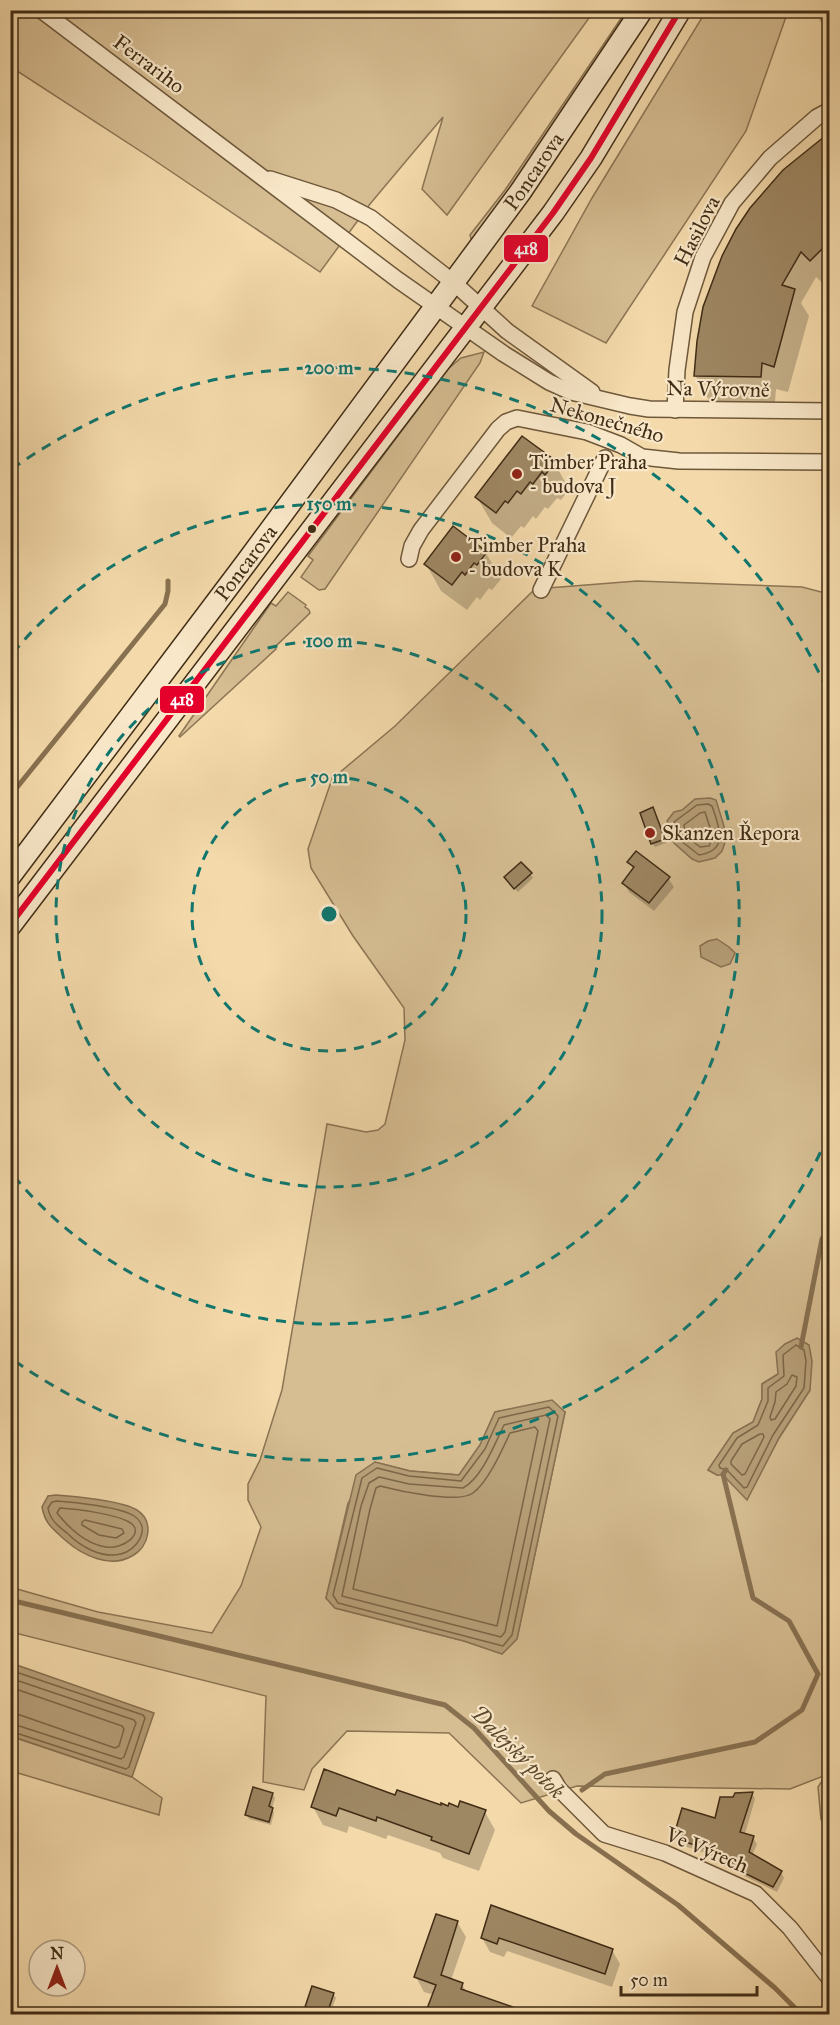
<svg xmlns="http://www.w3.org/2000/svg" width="840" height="2025" font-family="'IM FELL Great Primer',serif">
  <rect width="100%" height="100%" fill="#f4daab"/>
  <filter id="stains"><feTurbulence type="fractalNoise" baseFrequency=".00333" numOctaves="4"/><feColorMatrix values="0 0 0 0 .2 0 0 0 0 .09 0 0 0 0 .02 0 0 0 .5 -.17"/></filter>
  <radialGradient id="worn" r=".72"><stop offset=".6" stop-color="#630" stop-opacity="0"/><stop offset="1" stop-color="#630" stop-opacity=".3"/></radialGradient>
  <g fill="#d6bd92" stroke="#8c7554" stroke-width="1.5" fill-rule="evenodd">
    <path d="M 10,11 L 594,11 L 447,215 L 422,189 L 443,117 L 370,204 L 320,272 L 151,158 L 11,67 Z"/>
    <path d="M 626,11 L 631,11 L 545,140 L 472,242 L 470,235 L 505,190 Z"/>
    <path d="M 706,11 L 788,11 L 746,131 L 606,343 L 532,306 L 592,198 Z"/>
    <path d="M 484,352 L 480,363 L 325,589 L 319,590 L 301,577 L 313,560 L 308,556 L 448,369 L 461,358 Z"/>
    <path d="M 637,581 L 802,587 L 829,594 L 829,1836 L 821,1819 L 818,1787 L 826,1775 L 790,1789 L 577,1786 L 521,1803 L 449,1733 L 347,1731 L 312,1769 L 304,1790 L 263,1782 L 266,1696 L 11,1632 L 10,1587 L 98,1612 L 212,1633 L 241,1586 L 261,1527 L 248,1500 L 248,1484 L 260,1460 L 282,1390 L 327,1124 L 366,1132 L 378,1130 L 385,1124 L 405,1040 L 404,1008 L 353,936 L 311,868 L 308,849 L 332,779 L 395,726 L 535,589 ZM 778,1374 L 810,1390 L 779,1438 L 747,1499 L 723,1474 L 717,1475 L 708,1470 L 733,1433 L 753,1422 L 762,1399 L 762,1384 ZM 509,1410 L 565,1412 L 517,1639 L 502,1654 L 464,1641 L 335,1608 L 326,1598 L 348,1503 L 375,1462 L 410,1471 L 459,1475 L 480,1445 L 495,1412 Z"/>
    <path d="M 288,592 L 306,605 L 305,607 L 309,610 L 310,613 L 275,647 L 276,649 L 180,737 L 179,736 L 271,603 L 276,606 Z"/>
    <path d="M 10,1736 L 132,1777 L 162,1798 L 159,1815 L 11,1771 Z"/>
  </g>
  <g fill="#b79f78" stroke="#887151" stroke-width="1.5">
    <path d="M 710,798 L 716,800 L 727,836 L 722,851 L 715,858 L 699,862 L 692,859 L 674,843 L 667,821 L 674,812 L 682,810 L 695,799 Z"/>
    <path d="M 717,939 L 729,947 L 735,953 L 730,964 L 721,967 L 701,957 L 700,946 L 708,941 Z"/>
    <path d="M 797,1338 L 809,1345 L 812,1361 L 810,1390 L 779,1438 L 747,1500 L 723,1475 L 717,1475 L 708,1470 L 733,1433 L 753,1422 L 762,1399 L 762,1384 L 778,1374 L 776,1352 L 785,1344 Z"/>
    <path d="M 552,1400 L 565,1412 L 517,1639 L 502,1654 L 464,1641 L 335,1608 L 326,1598 L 356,1475 L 375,1462 L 410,1471 L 459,1475 L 480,1445 L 495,1412 Z"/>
    <path d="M 56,1495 C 74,1496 123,1501 137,1510 C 155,1522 149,1547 132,1556 C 110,1569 82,1555 65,1540 C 53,1529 45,1524 42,1507 L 48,1496 Z"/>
    <path d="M 11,1663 L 154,1713 L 132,1777 L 11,1736 Z"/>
  </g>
  <g fill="#0003">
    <path d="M 814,10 L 830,10 L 830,31 L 824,28 Z"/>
    <path d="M 830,134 L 830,282 L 826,286 L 816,277 L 801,303 L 809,316 L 788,392 L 776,389 L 775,402 L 710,402 L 695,375 L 784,171 Z"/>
    <path d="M 554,462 L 569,489 L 561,500 L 557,498 L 548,509 L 545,507 L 536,519 L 533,516 L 524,528 L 521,526 L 511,538 L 492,523 L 477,497 Z"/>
    <path d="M 486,553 L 501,579 L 492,590 L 489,588 L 480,600 L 477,597 L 467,610 L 441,591 L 426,564 Z"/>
    <path d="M 655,812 L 666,843 L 655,847 L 652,843 Z"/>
    <path d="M 629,862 L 668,878 L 674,887 L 654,911 L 629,892 L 624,883 L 634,870 Z"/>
    <path d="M 530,874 L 533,878 L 518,892 L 508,882 Z"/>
    <path d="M 752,1793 L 755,1799 L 745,1834 L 753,1838 L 757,1844 L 752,1856 L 781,1872 L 784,1878 L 777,1892 L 744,1876 L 740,1870 L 708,1854 L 678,1844 L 675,1838 L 716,1820 L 734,1799 Z"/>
    <path d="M 272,1794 L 275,1798 L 272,1808 L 274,1813 L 271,1825 L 249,1819 L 247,1815 Z"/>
    <path d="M 396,1797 L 485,1812 L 495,1830 L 479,1871 L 443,1858 L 440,1853 L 388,1835 L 386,1839 L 349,1826 L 347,1833 L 323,1825 L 313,1807 Z"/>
    <path d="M 829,1899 L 830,1900 L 830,1916 L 822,1908 Z"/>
    <path d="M 492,1907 L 612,1950 L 620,1964 L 612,1987 L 507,1951 L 504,1957 L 490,1952 L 482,1938 Z"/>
    <path d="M 457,1922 L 466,1937 L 451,1980 L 462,1984 L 467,1993 L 529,2014 L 427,2014 L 434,1995 L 424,1992 L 416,1977 Z"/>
    <path d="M 333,1994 L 336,1998 L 330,2014 L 320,2014 L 309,2011 L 307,2007 Z"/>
    <path d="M 406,2009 L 421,2014 L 404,2014 Z"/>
  </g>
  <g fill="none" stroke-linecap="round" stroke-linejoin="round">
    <g stroke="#7c6647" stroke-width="1.5">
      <path d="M 708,804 L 712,806 C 719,827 730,850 699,855 L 680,840 L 674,822 L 697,805 Z"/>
      <path d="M 705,812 L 713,837 L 709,846 L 700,847 L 686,836 L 684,825 L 700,813 Z"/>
      <path d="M 796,1345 L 804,1350 L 806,1361 L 804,1388 L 773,1435 L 747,1487 L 744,1488 L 727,1470 L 720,1468 L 719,1465 L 737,1438 L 758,1425 L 768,1401 L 768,1388 L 784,1376 L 783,1355 Z"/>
      <path d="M 792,1375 L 797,1377 L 796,1386 L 775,1419 L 771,1420 L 770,1417 L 775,1402 L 776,1392 L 787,1384 Z"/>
      <path d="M 549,1407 L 558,1416 L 512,1635 L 503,1646 L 338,1603 L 333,1595 L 362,1478 L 377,1468 L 409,1476 L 461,1481 L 485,1449 L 499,1418 Z"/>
      <path d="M 546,1415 L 550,1419 L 505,1632 L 501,1637 L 342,1596 L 361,1506 L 369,1483 L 379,1477 L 409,1484 L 463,1488 C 482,1478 495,1443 504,1425 Z"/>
      <path d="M 535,1427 L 538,1431 L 497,1626 L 353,1589 L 370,1509 L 376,1488 L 380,1486 C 399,1491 458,1504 473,1493 C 488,1482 502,1450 510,1433 Z"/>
      <path d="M 760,1434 L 763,1434 L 764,1437 L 745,1474 L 742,1475 L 731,1464 L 731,1461 L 742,1444 Z"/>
      <path d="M 57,1501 C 73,1502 121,1507 134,1516 C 152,1528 137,1550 121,1554 C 101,1559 80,1546 67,1533 C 58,1526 50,1520 48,1508 L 52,1502 Z"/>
      <path d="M 60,1508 C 77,1509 115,1514 129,1522 C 147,1532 123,1550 106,1547 C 86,1544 69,1528 57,1513 Z"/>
      <path d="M 85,1520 L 122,1529 L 124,1533 L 116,1538 L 99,1535 L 82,1525 L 82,1522 Z"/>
      <path d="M 10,1670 L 143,1715 L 145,1718 L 129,1767 L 126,1769 L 10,1731"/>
      <path d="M 10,1678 L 134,1720 L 136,1723 L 124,1757 L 121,1759 L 10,1723"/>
      <path d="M 10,1687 L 122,1726 L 124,1729 L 119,1746 L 115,1748 L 20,1715 L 10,1714"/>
    </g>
    <g stroke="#887151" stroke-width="5">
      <path d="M 10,796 L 165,604 L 168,591 L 168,581"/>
      <path d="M 801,1347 L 822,1239 L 830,1227"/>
      <path d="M 10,1600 L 445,1705 L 474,1728 L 549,1811 L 576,1834 L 678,1905 L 775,1988 L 801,2014"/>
      <path d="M 582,1790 L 605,1774 L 755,1742 L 802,1710 L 818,1674 L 789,1621 L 753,1598 L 723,1474 L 726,1470"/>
    </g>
  </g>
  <g fill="#9e8763" stroke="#412d16" stroke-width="1.5">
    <path d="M 830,132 L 830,241 L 810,261 L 801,252 L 782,285 L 795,289 L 774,367 L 762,363 L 761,377 L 694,376 L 697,341 L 703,307 L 722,256 L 736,229 L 750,208 L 783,170 Z"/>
    <path d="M 522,436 L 556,461 L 545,475 L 542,472 L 533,484 L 530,482 L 521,494 L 517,491 L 508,503 L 505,501 L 496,513 L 475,497 Z"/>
    <path d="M 453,526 L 487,552 L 477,565 L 474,563 L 465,575 L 462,572 L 452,585 L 424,564 Z"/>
    <path d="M 653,807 L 665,839 L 651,844 L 640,813 Z"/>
    <path d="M 636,851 L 670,877 L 649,903 L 622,883 L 634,867 L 627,862 Z"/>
    <path d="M 521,862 L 532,873 L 514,889 L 504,877 Z"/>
    <path d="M 324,1769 L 395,1795 L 397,1790 L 441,1805 L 441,1803 L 448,1806 L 449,1803 L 458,1807 L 460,1801 L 486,1810 L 469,1854 L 431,1840 L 432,1837 L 377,1817 L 376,1821 L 339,1808 L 336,1816 L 311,1807 Z"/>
    <path d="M 253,1787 L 273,1793 L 269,1806 L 273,1808 L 269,1822 L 245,1815 Z"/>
    <path d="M 753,1792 L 740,1832 L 754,1836 L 749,1852 L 782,1871 L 773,1887 L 738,1870 L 740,1866 L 704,1848 L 673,1838 L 682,1808 L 715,1818 L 720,1797 L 733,1797 L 735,1793 Z"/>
    <path d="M 491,1905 L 613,1949 L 605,1974 L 499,1938 L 497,1944 L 481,1938 Z"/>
    <path d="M 436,1914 L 458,1921 L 441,1975 L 463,1983 L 461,1989 L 527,2012 L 526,2014 L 425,2014 L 436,1985 L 414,1977 Z"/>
    <path d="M 312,1986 L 334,1993 L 327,2014 L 305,2007 Z"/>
  </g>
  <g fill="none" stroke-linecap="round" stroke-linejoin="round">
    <g stroke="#6e583b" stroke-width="18">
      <g id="street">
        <path d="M 41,10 L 398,280 L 504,354 L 549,382 L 571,392 L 630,406 L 649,409 L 830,411"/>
        <path d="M 270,179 L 336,200 L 371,218 L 453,282 L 507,331 L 592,392"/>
        <path d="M 675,410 L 677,370 L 685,312 L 703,257 L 732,203 L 770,158 L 817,117 L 830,110"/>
        <path d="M 409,559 L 412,546 L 421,530 L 498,429 L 506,422 L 517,418 L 587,432 L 621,445 L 642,457 L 679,461 L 830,462"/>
        <path d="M 541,590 L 605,458"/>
        <path d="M 553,1779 L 559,1789 L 604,1834 L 665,1853 L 756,1894 L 790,1928 L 830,1979"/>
      </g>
    </g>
    <g stroke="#412d16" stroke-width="24">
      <g id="secondary">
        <path id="s1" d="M 10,876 L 246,563 L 521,191 L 642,10"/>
        <path d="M 10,926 L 553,213 L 591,158 L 680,10"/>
      </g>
    </g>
    <use href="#street" stroke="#f8e7c8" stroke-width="15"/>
    <use href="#secondary" stroke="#f8e7c8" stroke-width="21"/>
    <g stroke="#f8e7c8" stroke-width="10">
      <path id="bus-1" d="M 10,925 L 553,213 L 591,158 L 680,10"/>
    </g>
    <use href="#bus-1" stroke="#e4002b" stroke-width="6"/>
  </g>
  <g fill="none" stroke="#0f766e" stroke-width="3" stroke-dasharray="10 8">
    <circle cx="329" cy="914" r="137"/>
    <circle cx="329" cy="914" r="273"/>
    <path d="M13 653A410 410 0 1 1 13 1175"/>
    <path d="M828 1136A546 546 0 0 1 12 1359M12 469A546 546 0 0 1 828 692"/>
  </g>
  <g fill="#8f2418" stroke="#f8e7c8" stroke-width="2">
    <circle cx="517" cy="474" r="6"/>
    <circle cx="456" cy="557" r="6"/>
    <circle cx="650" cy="833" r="6"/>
  </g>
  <circle fill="#412d16" stroke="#f8e7c8" stroke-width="2" cx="312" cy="529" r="5"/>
  <g text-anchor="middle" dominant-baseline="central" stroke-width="4.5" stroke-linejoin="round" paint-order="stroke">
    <g font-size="21" fill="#412d16" stroke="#f8e7c8">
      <text transform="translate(149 64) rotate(37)">Ferrariho</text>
      <text stroke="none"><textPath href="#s1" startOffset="878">Poncarova</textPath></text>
      <text transform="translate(697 231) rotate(-63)">Hasilova</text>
      <text transform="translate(718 389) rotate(1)">Na Výrovně</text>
      <text transform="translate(607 420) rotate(16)">Nekonečného</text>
      <text stroke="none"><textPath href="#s1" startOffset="392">Poncarova</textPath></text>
      <text transform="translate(707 1850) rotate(23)">Ve Výrech</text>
    </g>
    <g font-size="21" fill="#412d16" stroke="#f8e7c8" text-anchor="start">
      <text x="529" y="462">Timber Praha<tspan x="529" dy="24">- budova J</tspan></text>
      <text x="468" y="545">Timber Praha<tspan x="468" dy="24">- budova K</tspan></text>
      <text x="662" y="833">Skanzen Řepora</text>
    </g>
    <g font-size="22" font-style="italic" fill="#5e4a2e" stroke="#f8e7c8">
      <text transform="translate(518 1752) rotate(45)">Dalejský potok</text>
    </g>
  </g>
  <circle cx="329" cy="914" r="9" fill="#0f766e" stroke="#f8e7c8" stroke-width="3"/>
  <g font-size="18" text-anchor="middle" font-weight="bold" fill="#0f766e" stroke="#f8e7c8" stroke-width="4.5" stroke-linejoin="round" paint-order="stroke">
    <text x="329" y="374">200 m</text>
    <text x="329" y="510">150 m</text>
    <text x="329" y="647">100 m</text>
    <text x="329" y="783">50 m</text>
  </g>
  <g stroke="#f8e7c8" stroke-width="2">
    <rect x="503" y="234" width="46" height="29" rx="6" fill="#e4002b"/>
    <rect x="159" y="685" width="46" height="29" rx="6" fill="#e4002b"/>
  </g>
  <g font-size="16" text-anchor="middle" font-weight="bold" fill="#fff">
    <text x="526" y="254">418</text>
    <text x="182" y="705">418</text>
  </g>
  <rect width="840" height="2025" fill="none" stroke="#f4daab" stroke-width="36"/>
  <rect x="12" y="12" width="816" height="2001" fill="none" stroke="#412d16" stroke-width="3"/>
  <rect x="18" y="18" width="804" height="1989" fill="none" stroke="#412d16" stroke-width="1.5"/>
  <g transform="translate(57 1968)"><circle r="28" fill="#f8e7c8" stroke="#af9d81" stroke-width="1.5"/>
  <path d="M0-4.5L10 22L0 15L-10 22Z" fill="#8f2418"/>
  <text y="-9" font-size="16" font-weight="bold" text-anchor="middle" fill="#412d16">N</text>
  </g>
  <path d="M621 1986v9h136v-9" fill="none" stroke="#412d16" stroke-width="3"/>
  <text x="630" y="1986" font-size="18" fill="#412d16" stroke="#f8e7c8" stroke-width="4.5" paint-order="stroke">50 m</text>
  <rect width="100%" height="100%" filter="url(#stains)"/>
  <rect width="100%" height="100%" fill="url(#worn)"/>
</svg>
